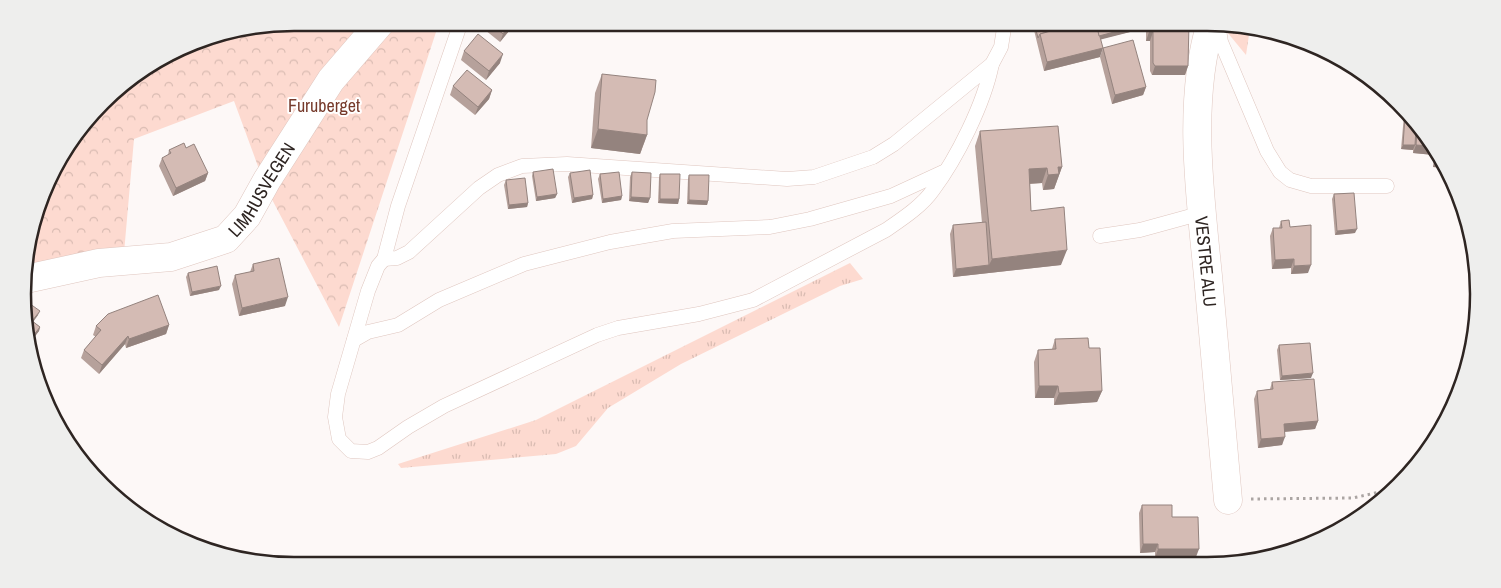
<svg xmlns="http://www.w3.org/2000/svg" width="1501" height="588" font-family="'Archivo Narrow',sans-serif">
  <defs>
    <pattern id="grass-tufts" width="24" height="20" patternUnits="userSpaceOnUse" patternTransform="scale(1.25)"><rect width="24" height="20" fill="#fddad0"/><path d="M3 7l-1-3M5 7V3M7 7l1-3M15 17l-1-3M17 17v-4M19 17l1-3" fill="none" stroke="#d9bbb2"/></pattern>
    <pattern id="forest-crowns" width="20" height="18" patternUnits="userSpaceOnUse" patternTransform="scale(1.25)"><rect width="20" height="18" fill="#fddad0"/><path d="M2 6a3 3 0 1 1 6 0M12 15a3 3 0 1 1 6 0" fill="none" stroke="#d9bbb2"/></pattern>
  </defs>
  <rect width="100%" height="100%" fill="#fdf8f7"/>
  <g fill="url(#grass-tufts)">
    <path d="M 1228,25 L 1250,28 L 1246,55 L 1227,32 Z"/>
    <path d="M 850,263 L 863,279 L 840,286 L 681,364 L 608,408 L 576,446 L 556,454 L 401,468 L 398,464 L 536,420 Z"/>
  </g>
  <path fill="url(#forest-crowns)" d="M 294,23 L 439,23 L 339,327 L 266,188 L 234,101 L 134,139 L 124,253 L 25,277 L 25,258 L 59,158 L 115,90 L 206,37 Z"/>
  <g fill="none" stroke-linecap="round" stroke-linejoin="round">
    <g stroke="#dfc6bf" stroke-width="15">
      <g id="lane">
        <path d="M 461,22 L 398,206 L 384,259 L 378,266 L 368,291 L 338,394 L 335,417 L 339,439 L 351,451 L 368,452 L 378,448 L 408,427 L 444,406 L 597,335 L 618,328 L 699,314 L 753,300 L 886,230 C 902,219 922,206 933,190 C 957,158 984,104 992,64"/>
        <path d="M 1218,24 L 1221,42 L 1267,151 L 1280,172 L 1290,180 L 1311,186 L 1387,186"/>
        <path d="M 1100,236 L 1140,230 L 1202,213"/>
        <path d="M 384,259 L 397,258 L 409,252 L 479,188 L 498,175 L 522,166 L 567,164 L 787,179 L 814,177 L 873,157 L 894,144 L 992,64 L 1001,47 L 1005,22"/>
        <path d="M 354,340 L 368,332 L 398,325 L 439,300 L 524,264 L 610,242 L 673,231 L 770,227 L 810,219 L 891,196 L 943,172"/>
      </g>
    </g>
    <g stroke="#dfc6bf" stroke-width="29">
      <g id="street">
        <path id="s1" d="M 1211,23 C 1187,101 1200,195 1208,276 C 1215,350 1221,425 1228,500"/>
        <path id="s2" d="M 26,279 L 99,263 L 171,257 L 226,239 L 247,216 L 267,180 L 331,80 L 381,22"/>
      </g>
    </g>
    <path stroke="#aba5a3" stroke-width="3" stroke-dasharray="2.5 4" stroke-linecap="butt" d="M 1251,499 L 1353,498 L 1393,489"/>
    <use href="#lane" stroke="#fff" stroke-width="14"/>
    <use href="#street" stroke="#fff" stroke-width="28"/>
  </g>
  <g fill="#b6a19b">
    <path d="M 475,22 L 515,22 L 514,25 L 500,42 Z"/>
    <path d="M 1032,22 L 1143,22 L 1144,24 L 1142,29 L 1100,39 L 1100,57 L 1044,71 Z"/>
    <path d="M 1149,22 L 1188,66 L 1185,75 L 1152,75 L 1150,71 L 1150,41 L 1146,41 L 1146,31 Z"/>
    <path d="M 1103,48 L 1146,87 L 1143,95 L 1112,104 L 1100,57 Z"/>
    <path d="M 464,51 L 500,63 L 486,80 L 461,60 Z"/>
    <path d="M 602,74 L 647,120 L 647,135 L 640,154 L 591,148 L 595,93 Z"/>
    <path d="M 453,86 L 492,90 L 489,99 L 475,115 L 450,95 Z"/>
    <path d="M 1404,115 L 1442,158 L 1446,168 L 1433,167 L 1434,155 L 1413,153 L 1413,150 L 1401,149 Z"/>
    <path d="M 980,131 L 1062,167 L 1054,189 L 1043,190 L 1042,183 L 1030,184 L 1031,211 L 1061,265 L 953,277 L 950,234 L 953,225 L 982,223 L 975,146 Z"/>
    <path d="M 186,148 L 208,173 L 205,181 L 173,196 L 159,166 L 162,158 L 168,155 L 169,150 Z"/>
    <path d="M 533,172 L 557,194 L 555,198 L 536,201 L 532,176 Z"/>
    <path d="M 632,172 L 650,198 L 648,203 L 629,201 L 630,177 Z"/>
    <path d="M 570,173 L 593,195 L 592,199 L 572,203 L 568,177 Z"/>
    <path d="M 600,174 L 622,196 L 621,200 L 602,203 L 598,179 Z"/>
    <path d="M 660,174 L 679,199 L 678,204 L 658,203 L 659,178 Z"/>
    <path d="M 689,175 L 708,201 L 707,205 L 687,204 L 688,179 Z"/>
    <path d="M 506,180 L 528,203 L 527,207 L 508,209 L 504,185 Z"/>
    <path d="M 1334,194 L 1355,233 L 1335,235 L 1332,199 Z"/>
    <path d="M 1281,221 L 1290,227 L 1308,273 L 1291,274 L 1291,268 L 1272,269 L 1270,236 L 1273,228 L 1279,228 Z"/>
    <path d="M 253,264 L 285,306 L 239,316 L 232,284 L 235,275 L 250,272 Z"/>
    <path d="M 188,273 L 219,290 L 190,296 L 186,277 Z"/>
    <path d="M 26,301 L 38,315 L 33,321 L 40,327 L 39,331 L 32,340 L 27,337 Z"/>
    <path d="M 169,325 L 166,334 L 126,348 L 125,344 L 99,374 L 81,358 L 84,350 L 96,337 L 93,335 L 96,326 Z"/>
    <path d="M 1055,339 L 1089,348 L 1102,391 L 1097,402 L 1054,405 L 1054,398 L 1035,398 L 1034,362 L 1038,350 L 1052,349 Z"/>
    <path d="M 1279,345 L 1311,378 L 1280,380 L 1277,350 Z"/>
    <path d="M 1272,382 L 1318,421 L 1315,429 L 1285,432 L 1282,445 L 1258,448 L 1254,399 L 1257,391 L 1270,389 Z"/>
    <path d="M 1142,505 L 1172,517 L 1196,557 L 1155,558 L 1155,552 L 1140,553 L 1139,513 Z"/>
  </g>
  <g fill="#94837e">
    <path d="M 512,22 L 515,22 L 514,25 L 500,42 L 503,34 Z"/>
    <path d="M 1144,24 L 1142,29 L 1095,41 L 1097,36 Z"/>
    <path d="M 1149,32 L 1153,32 L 1150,41 L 1146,41 Z"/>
    <path d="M 1103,48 L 1100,57 L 1044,71 L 1047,62 Z"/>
    <path d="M 503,54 L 500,63 L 486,80 L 489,71 Z"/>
    <path d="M 1155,66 L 1188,66 L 1185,75 L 1152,75 Z"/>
    <path d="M 1146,87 L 1143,95 L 1112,104 L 1115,95 Z"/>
    <path d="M 492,90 L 489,99 L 475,115 L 478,107 Z"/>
    <path d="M 598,129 L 647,135 L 640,154 L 591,148 Z"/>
    <path d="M 1403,145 L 1415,145 L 1413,150 L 1401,149 Z"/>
    <path d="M 1416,145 L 1431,146 L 1436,151 L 1434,155 L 1413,153 Z"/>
    <path d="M 1436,159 L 1443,160 L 1446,168 L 1433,167 Z"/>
    <path d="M 1058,167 L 1062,167 L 1054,189 L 1043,190 L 1048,175 Z"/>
    <path d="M 1047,168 L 1042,183 L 1023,184 L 1029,169 Z"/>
    <path d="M 208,173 L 205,181 L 173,196 L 176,188 Z"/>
    <path d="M 557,194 L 555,198 L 536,201 L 537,197 Z"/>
    <path d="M 593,195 L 592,199 L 572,203 L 574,198 Z"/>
    <path d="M 622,196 L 621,200 L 602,203 L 603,199 Z"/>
    <path d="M 631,197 L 650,198 L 648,203 L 629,201 Z"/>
    <path d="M 660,199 L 679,199 L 678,204 L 658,203 Z"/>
    <path d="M 689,200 L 708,201 L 707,205 L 687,204 Z"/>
    <path d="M 528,203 L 527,207 L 508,209 L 509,205 Z"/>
    <path d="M 1357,229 L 1355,233 L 1335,235 L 1337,231 Z"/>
    <path d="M 1067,250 L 1061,265 L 953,277 L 956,269 L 989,265 L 992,259 Z"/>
    <path d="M 1294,259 L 1291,268 L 1272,269 L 1275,260 Z"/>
    <path d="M 1311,265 L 1308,273 L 1291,274 L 1294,266 Z"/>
    <path d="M 221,286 L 219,290 L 190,296 L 192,292 Z"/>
    <path d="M 288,297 L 285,306 L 239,316 L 242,308 Z"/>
    <path d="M 40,311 L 38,315 L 31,325 L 32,321 Z"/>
    <path d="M 169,325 L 166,334 L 126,348 L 129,339 Z"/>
    <path d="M 40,327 L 39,331 L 32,340 L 33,336 Z"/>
    <path d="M 128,336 L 125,344 L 99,374 L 102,365 Z"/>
    <path d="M 1313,373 L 1311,378 L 1280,380 L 1282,376 Z"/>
    <path d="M 1039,386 L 1058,386 L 1054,398 L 1035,398 Z"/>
    <path d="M 1102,391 L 1097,402 L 1054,405 L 1059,393 Z"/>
    <path d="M 1318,421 L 1315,429 L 1281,432 L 1284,424 Z"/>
    <path d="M 1285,437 L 1282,445 L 1258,448 L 1261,439 Z"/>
    <path d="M 1143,544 L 1158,544 L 1155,552 L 1140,553 Z"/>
    <path d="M 1158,549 L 1199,549 L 1196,557 L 1155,558 Z"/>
  </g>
  <g fill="#d4bbb4" stroke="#94837e">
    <path d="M 489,22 L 512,22 L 503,34 Z"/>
    <path d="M 1034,22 L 1083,22 L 1040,34 L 1038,38 Z"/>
    <path d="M 1083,22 L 1096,22 L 1103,48 L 1047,62 L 1040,34 Z"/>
    <path d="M 1096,22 L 1143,22 L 1144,24 L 1099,36 Z"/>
    <path d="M 1149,22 L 1189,22 L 1188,66 L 1155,66 L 1153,63 L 1153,32 L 1149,32 Z"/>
    <path d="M 478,34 L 503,54 L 489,71 L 464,51 Z"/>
    <path d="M 1133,40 L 1146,87 L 1115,95 L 1103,48 Z"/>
    <path d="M 467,70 L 492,90 L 478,107 L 453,86 Z"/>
    <path d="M 602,74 L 656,80 L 655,92 L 647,120 L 647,135 L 598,129 Z"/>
    <path d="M 1405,116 L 1416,129 L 1415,145 L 1403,145 Z"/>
    <path d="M 1058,126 L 1062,167 L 1058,167 L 1059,174 L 1048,175 L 1047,168 L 1029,169 L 1031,211 L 1064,207 L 1067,250 L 992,259 L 980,131 Z"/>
    <path d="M 1417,130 L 1431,146 L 1416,145 Z"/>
    <path d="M 184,143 L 186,148 L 194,144 L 208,173 L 176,188 L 162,158 L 171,153 L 169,150 Z"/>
    <path d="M 1437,152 L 1442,158 L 1443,160 L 1436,159 Z"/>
    <path d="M 553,169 L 557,194 L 537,197 L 533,172 Z"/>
    <path d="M 590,170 L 593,195 L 574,198 L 570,173 Z"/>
    <path d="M 619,172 L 622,196 L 603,199 L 600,174 Z"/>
    <path d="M 632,172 L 651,173 L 650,198 L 631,197 Z"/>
    <path d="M 660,174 L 680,174 L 679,199 L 660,199 Z"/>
    <path d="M 689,175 L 709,175 L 708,201 L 689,200 Z"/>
    <path d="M 525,178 L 528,203 L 509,205 L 506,180 Z"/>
    <path d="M 1354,193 L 1357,229 L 1337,231 L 1334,194 Z"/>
    <path d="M 1289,220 L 1290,227 L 1311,225 L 1311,265 L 1294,266 L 1294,259 L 1275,260 L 1273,228 L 1282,228 L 1281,221 Z"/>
    <path d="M 986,222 L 989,265 L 956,269 L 953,225 Z"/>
    <path d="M 279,258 L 288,297 L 242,308 L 235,275 L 254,271 L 253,264 Z"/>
    <path d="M 217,266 L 221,286 L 192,292 L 188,273 Z"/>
    <path d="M 158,295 L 169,325 L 129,339 L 128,336 L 102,365 L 84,350 L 101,330 L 96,326 L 108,314 Z"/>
    <path d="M 26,301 L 40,311 L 32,321 L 40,327 L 33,336 L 27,332 Z"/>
    <path d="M 1088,338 L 1089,348 L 1100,348 L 1102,391 L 1059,393 L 1058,386 L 1039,386 L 1038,350 L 1056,349 L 1055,339 Z"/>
    <path d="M 1310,343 L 1313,373 L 1282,376 L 1279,345 Z"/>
    <path d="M 1314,379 L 1318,421 L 1284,424 L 1285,437 L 1261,439 L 1257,391 L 1273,389 L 1272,382 Z"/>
    <path d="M 1142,505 L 1172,505 L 1172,517 L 1198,517 L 1199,549 L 1158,549 L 1158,544 L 1143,544 Z"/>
  </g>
  <g text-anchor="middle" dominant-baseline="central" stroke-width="4" stroke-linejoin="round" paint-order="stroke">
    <g font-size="18" fill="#763a2b" stroke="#fff">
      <text x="324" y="105">Furuberget</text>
    </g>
    <g font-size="18" fill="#2e2522" stroke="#fff">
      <text stroke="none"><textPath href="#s2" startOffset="266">LIMHUSVEGEN</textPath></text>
      <text stroke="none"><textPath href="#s1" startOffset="240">VESTRE ALU</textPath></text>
    </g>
  </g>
  <path d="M0 0H1501V588H0ZM294 31H1207A263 263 0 0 1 1470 294V294A263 263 0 0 1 1207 557H294A263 263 0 0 1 31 294V294A263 263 0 0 1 294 31Z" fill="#eeeeed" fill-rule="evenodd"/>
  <path fill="none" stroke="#2e2522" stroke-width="2.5" d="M294 31H1207A263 263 0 0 1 1470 294V294A263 263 0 0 1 1207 557H294A263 263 0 0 1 31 294V294A263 263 0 0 1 294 31Z"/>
</svg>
